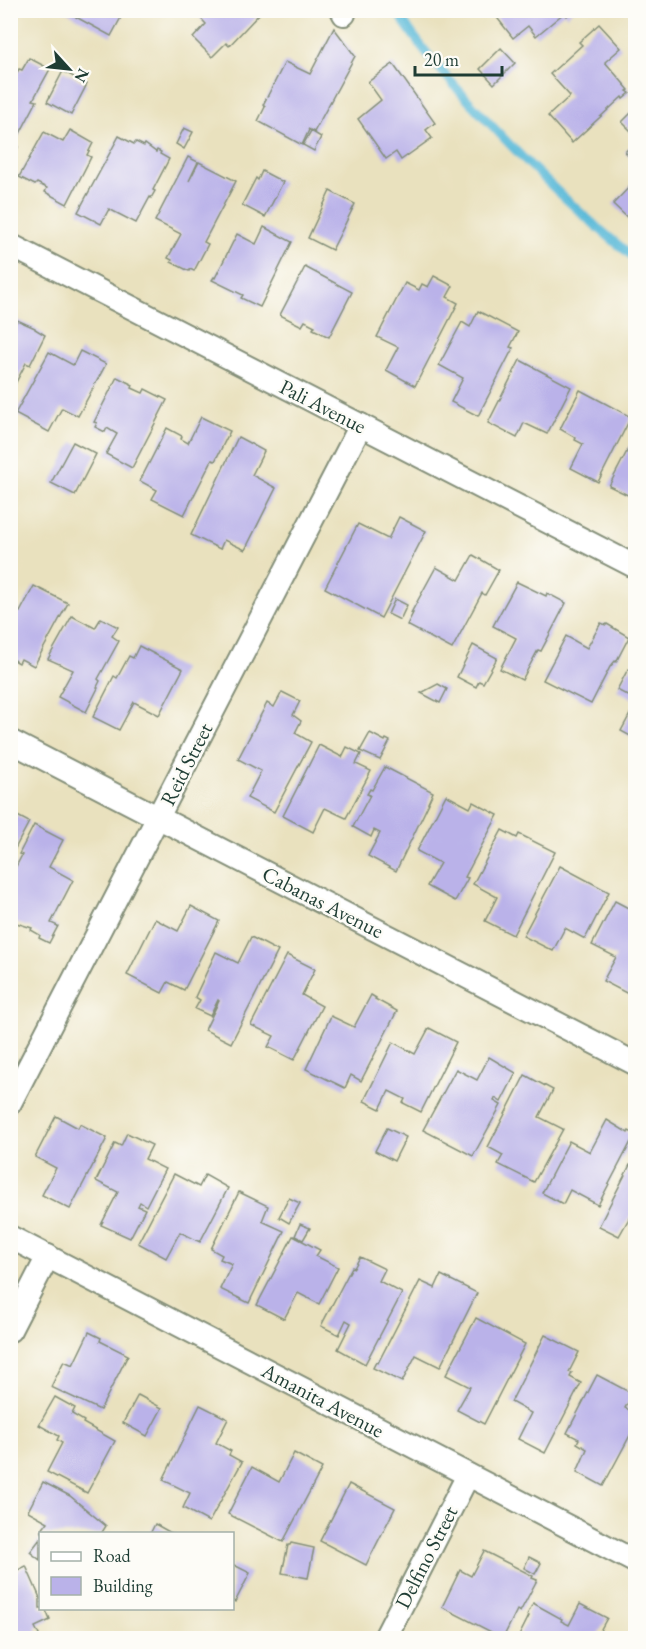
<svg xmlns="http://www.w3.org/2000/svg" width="646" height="1649" font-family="'EB Garamond',serif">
  <rect width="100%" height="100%" fill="#fdfcf7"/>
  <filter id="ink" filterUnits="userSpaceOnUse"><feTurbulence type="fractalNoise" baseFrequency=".0167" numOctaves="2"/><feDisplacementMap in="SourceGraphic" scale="12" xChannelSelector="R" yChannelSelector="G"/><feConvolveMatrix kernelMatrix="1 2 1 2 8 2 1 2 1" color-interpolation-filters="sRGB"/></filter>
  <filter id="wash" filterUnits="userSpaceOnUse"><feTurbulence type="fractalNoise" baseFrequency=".008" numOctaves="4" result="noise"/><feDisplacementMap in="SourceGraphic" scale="24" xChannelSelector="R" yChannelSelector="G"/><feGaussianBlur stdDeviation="1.35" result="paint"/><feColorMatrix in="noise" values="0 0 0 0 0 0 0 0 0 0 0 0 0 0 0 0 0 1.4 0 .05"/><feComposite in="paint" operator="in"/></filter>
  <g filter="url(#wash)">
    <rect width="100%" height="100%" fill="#e9e1be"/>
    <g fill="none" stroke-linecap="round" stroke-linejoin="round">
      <path stroke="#59b9d8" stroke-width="9" d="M 396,10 C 420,48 450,82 481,114 C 529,166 580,215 636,259"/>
    </g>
    <g id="blocks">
      <g fill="#bab2e9">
        <path d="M 63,10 L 125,10 L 111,36 Z"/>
        <path d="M 193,10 L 261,10 L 262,11 L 229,46 L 226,43 L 212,57 L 193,38 L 206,24 Z"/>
        <path d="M 491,10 L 573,10 L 567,16 L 564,13 L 536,36 L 528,26 L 513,38 Z"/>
        <path d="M 599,24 L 621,48 L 605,62 L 629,90 L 627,91 L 630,93 L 623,99 L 622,97 L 572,143 L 548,116 L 570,96 L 550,74 L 582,45 L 579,42 Z"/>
        <path d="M 334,28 L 355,56 L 314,132 L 308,129 L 309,130 L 302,145 L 258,121 L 265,107 L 263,105 L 285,62 L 310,74 Z"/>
        <path d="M 501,48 L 515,63 L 494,84 L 480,69 Z"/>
        <path d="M 29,58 L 50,69 L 33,100 L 37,101 L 14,145 L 18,147 L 10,161 L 10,84 L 19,69 L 22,70 Z"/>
        <path d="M 393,64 L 435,123 L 426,130 L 432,138 L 401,160 L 396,152 L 386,159 L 358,119 L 381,100 L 368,82 Z"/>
        <path d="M 63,71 L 87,84 L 71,115 L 47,102 Z"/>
        <path d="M 636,108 L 636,136 L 622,122 Z"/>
        <path d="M 184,128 L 193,132 L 184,149 L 176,144 Z"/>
        <path d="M 70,130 L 93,143 L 87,155 L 91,157 L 67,204 L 45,192 L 47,188 L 37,183 L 35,185 L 19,177 L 44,132 L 63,142 Z"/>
        <path d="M 311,131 L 321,137 L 314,151 L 303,145 Z"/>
        <path d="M 119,136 L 134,144 L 136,142 L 144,146 L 145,144 L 156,152 L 157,150 L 161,152 L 160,154 L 169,159 L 153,190 L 155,191 L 151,198 L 150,197 L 136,223 L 109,209 L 101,224 L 78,212 Z"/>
        <path d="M 636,141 L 636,162 L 625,152 Z"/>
        <path d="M 188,157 L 198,162 L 189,181 L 199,162 L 236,181 L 204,242 L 208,244 L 194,271 L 190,269 L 189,271 L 171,262 L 172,260 L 168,258 L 181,234 L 155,221 Z"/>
        <path d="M 262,171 L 283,182 L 265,217 L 242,205 L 256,178 L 258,180 Z"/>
        <path d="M 636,180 L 636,220 L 633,223 L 613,204 Z"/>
        <path d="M 330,191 L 355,204 L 332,250 L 308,238 Z"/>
        <path d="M 264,227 L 292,242 L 260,307 L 241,298 L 243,295 L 212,280 L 214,277 L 215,278 L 237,234 L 256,244 Z"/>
        <path d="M 305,267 L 352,292 L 329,337 L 313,329 L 315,326 L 305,321 L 302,326 L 280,315 Z"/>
        <path d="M 434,276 L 453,286 L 447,297 L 458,303 L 415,386 L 386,370 L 398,347 L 377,337 L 405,283 L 419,290 L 422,284 L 428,287 Z"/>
        <path d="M 478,311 L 518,332 L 510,347 L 513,348 L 478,416 L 451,402 L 463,378 L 439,365 L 462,322 L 470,327 Z"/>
        <path d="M 17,320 L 35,328 L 35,329 L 45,335 L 30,365 L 26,363 L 10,394 L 10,332 Z"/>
        <path d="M 80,351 L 106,364 L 78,416 L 62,408 L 49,432 L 15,414 L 49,352 L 73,365 Z"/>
        <path d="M 520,360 L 571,387 L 547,434 L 524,423 L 517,438 L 488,423 Z"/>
        <path d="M 117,377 L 133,385 L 132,388 L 143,393 L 145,389 L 167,400 L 132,468 L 106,454 L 117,434 L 107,428 L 105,432 L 95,427 L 97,423 L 94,422 Z"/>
        <path d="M 580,390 L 631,417 L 598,482 L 571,468 L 583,444 L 575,440 L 576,438 L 560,429 Z"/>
        <path d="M 201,417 L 230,431 L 215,461 L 212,460 L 184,515 L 152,499 L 157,490 L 140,481 L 167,428 L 182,436 L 181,439 L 188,443 Z"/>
        <path d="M 636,434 L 636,499 L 609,486 Z"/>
        <path d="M 238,437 L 264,451 L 252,475 L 276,488 L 245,550 L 224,540 L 220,549 L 191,535 Z"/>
        <path d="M 73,442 L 96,454 L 75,495 L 51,483 Z"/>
        <path d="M 399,517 L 426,531 L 381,618 L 325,588 L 358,524 L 388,539 Z"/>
        <path d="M 473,555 L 499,570 L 485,595 L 482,593 L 452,649 L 407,625 L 413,613 L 411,613 L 436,567 L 459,580 Z"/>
        <path d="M 517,582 L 546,596 L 547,593 L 566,603 L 541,651 L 538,650 L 522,680 L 500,669 L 516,638 L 493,626 Z"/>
        <path d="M 34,586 L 68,603 L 34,666 L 21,659 L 19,663 L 10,658 L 10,607 L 20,612 Z"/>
        <path d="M 395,599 L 407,605 L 400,620 L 388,614 Z"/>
        <path d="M 72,616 L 95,628 L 101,618 L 118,627 L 112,636 L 119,641 L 98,679 L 100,681 L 97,687 L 98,688 L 86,712 L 58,697 L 73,670 L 48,659 Z"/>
        <path d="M 601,623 L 606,625 L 607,624 L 629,637 L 616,662 L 615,661 L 610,667 L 591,704 L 543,680 L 566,636 L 587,648 Z"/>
        <path d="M 473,645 L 497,658 L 483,683 L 479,681 L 476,687 L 457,677 Z"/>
        <path d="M 139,646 L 183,669 L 159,715 L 134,702 L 119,730 L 93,717 L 114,676 L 117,678 L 129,656 L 133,658 Z"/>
        <path d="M 636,659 L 636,700 L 617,690 L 628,669 L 630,670 Z"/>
        <path d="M 438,684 L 447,689 L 440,703 L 421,693 Z"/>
        <path d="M 282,692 L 300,701 L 293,715 L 301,721 L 295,733 L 311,742 L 274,812 L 247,798 L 261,771 L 238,759 L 267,703 L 274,707 Z"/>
        <path d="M 636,703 L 636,739 L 621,731 Z"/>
        <path d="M 370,733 L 385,741 L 386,739 L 390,741 L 380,760 L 360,751 Z"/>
        <path d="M 319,745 L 342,757 L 347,747 L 361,754 L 356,764 L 371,771 L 346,818 L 325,808 L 313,832 L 283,816 Z"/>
        <path d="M 385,767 L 433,792 L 428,803 L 429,803 L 396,871 L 368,856 L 380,833 L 374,830 L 371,837 L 353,827 L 370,795 L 367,794 L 370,789 L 372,790 Z"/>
        <path d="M 446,795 L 470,808 L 473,802 L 498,815 L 465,877 L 468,878 L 455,901 L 427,886 L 440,863 L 417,851 Z"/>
        <path d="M 10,812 L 29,822 L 10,858 Z"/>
        <path d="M 34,825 L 63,840 L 49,867 L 73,880 L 51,923 L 58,926 L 49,943 L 39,938 L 40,935 L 31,930 L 32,928 L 10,921 L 10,878 L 22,855 L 19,854 Z"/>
        <path d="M 502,830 L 517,838 L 519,834 L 555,852 L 513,935 L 485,921 L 497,897 L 473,884 Z"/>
        <path d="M 560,866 L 609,892 L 585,939 L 565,928 L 553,951 L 523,936 Z"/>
        <path d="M 615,901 L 636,912 L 636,989 L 632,996 L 603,981 L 616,957 L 592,945 Z"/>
        <path d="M 191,906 L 219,921 L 184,990 L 168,982 L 162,993 L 127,975 L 155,919 L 178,931 Z"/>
        <path d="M 251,937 L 278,951 L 231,1043 L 205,1030 L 219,1001 L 218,1000 L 210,1016 L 195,1009 L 200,1000 L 195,997 L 216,952 L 238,963 Z"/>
        <path d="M 287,955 L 315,969 L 302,995 L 322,1006 L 294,1060 L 268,1047 L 274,1036 L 251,1025 Z"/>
        <path d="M 371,995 L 376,998 L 375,999 L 397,1011 L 361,1081 L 351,1075 L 345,1088 L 306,1069 L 331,1016 L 354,1027 Z"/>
        <path d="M 429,1028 L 456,1042 L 421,1112 L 403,1103 L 405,1099 L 389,1091 L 380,1109 L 364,1101 L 393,1042 L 415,1054 Z"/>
        <path d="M 489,1057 L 516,1073 L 501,1102 L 495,1098 L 494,1101 L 501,1105 L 473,1156 L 423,1130 L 456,1069 L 477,1080 Z"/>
        <path d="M 525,1075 L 553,1090 L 539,1117 L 563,1129 L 534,1182 L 498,1164 L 503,1155 L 488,1147 Z"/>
        <path d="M 56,1116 L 78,1128 L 80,1124 L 107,1138 L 70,1209 L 42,1195 L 56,1168 L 35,1157 Z"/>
        <path d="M 607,1120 L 628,1133 L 629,1131 L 635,1134 L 598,1205 L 570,1190 L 563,1204 L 542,1193 L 569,1141 L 590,1152 Z"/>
        <path d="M 387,1128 L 406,1137 L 394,1161 L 375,1151 Z"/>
        <path d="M 127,1133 L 152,1145 L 145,1159 L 165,1169 L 146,1206 L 140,1202 L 138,1206 L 145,1209 L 130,1238 L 101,1225 L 118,1192 L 96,1181 L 115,1143 L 121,1146 Z"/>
        <path d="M 630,1165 L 636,1167 L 636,1217 L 631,1215 L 619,1236 L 599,1226 Z"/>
        <path d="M 174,1174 L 199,1187 L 205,1175 L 228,1188 L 200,1242 L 180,1232 L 166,1258 L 138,1243 Z"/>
        <path d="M 239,1192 L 268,1206 L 262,1221 L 284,1231 L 249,1303 L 220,1289 L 232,1264 L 220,1259 L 222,1255 L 211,1249 Z"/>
        <path d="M 289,1198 L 300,1203 L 289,1223 L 279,1217 Z"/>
        <path d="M 300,1224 L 310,1228 L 303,1240 L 295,1236 Z"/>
        <path d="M 293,1236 L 320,1250 L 316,1256 L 338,1267 L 319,1304 L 298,1293 L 284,1319 L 257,1305 Z"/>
        <path d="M 360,1257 L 385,1269 L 379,1281 L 402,1293 L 365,1364 L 338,1349 L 351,1323 L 346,1320 L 339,1335 L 321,1326 L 352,1267 L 354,1268 Z"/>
        <path d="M 441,1275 L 477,1293 L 440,1367 L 416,1355 L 402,1382 L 373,1368 L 376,1362 L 378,1363 L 420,1281 L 435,1288 Z"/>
        <path d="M 476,1318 L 525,1344 L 484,1424 L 457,1410 L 470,1387 L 446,1375 Z"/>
        <path d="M 89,1332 L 101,1338 L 100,1341 L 128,1355 L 100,1410 L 51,1387 L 64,1361 L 73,1365 Z"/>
        <path d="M 545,1335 L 579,1352 L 569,1372 L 572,1373 L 570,1377 L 581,1383 L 545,1453 L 518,1439 L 531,1413 L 511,1402 Z"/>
        <path d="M 597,1375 L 633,1394 L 625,1408 L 636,1413 L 636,1424 L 603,1486 L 577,1472 L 587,1449 L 577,1443 L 579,1439 L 567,1433 Z"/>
        <path d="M 138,1395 L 162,1408 L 147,1436 L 123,1423 Z"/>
        <path d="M 55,1397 L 75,1408 L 72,1414 L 84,1421 L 83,1423 L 115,1441 L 87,1493 L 47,1472 L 62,1443 L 57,1440 L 59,1436 L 39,1425 Z"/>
        <path d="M 200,1405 L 228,1419 L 216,1443 L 231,1451 L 229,1455 L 242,1462 L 209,1522 L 183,1508 L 190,1493 L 163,1480 Z"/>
        <path d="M 294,1453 L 322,1468 L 283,1542 L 228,1514 L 252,1467 L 279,1482 Z"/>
        <path d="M 43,1482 L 70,1496 L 106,1526 L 101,1534 L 44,1534 L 41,1531 L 48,1522 L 28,1511 Z"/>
        <path d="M 349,1484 L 395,1508 L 366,1565 L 320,1541 Z"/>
        <path d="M 155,1524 L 173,1534 L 150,1534 Z"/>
        <path d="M 40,1539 L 40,1560 L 30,1552 Z"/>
        <path d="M 291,1543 L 314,1548 L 308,1578 L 282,1573 L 288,1545 L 290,1545 Z"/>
        <path d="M 484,1551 L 533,1576 L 532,1578 L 537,1580 L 520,1612 L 517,1610 L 503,1638 L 442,1607 L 460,1570 L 471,1576 Z"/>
        <path d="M 529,1557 L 541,1563 L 535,1574 L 524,1568 Z"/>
        <path d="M 232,1564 L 250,1573 L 235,1602 L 232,1600 Z"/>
        <path d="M 26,1566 L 40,1598 L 40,1608 L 45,1608 L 50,1620 L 35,1627 L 39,1635 L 37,1638 L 10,1638 L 10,1574 Z"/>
        <path d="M 533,1603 L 562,1619 L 561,1621 L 569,1625 L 580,1604 L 607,1618 L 596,1638 L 518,1638 L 529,1616 L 527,1615 Z"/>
      </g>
    </g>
  </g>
  <g filter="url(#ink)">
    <use href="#blocks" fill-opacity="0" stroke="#848f79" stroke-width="1.5"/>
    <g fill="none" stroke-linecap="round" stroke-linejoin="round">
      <g stroke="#848f79" stroke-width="26">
        <g id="minor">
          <path d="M 342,10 L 344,14"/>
          <path d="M 10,245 L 636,567"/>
          <path d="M 10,741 L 636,1064"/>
          <path d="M 10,1103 L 361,425"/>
          <path d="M 10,1237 L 636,1562"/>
          <path d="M 10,1330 L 48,1256"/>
          <path d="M 385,1638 L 468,1475"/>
        </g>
      </g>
      <use href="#minor" stroke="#fff" stroke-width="22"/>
    </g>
  </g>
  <g text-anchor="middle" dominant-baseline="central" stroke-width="5" stroke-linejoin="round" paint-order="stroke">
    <g font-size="21" fill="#1f3d34" stroke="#fdfcf7">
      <text transform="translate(323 406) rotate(27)">Pali Avenue</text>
      <text transform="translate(186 764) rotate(-63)">Reid Street</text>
      <text transform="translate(323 902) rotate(27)">Cabanas Avenue</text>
      <text transform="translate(323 1400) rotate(28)">Amanita Avenue</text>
      <text transform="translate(426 1557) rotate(-63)">Delfino Street</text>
    </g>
  </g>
  <rect width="646" height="1649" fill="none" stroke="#fdfcf7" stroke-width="36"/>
  <rect x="39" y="1532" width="195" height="78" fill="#fdfcf7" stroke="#a4b0a9" stroke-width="1.5"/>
  <rect x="51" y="1552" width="30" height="9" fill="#ffffff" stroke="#a4b0a9" stroke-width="1.5"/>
  <text x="93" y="1562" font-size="18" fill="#1f3d34">Road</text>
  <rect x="51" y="1577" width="30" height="18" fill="#bab2e9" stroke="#a4b0a9" stroke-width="1.5"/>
  <text x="93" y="1592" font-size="18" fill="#1f3d34">Building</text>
  <g transform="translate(69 69) rotate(117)" stroke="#fdfcf7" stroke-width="4.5" paint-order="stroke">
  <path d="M0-4.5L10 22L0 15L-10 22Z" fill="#1f3d34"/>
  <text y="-9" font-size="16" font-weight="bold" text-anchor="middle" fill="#1f3d34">N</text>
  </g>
  <path d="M415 66v9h87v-9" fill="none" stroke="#1f3d34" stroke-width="3"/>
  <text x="424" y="66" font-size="18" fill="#1f3d34" stroke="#fdfcf7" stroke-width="4.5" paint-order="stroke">20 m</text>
</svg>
